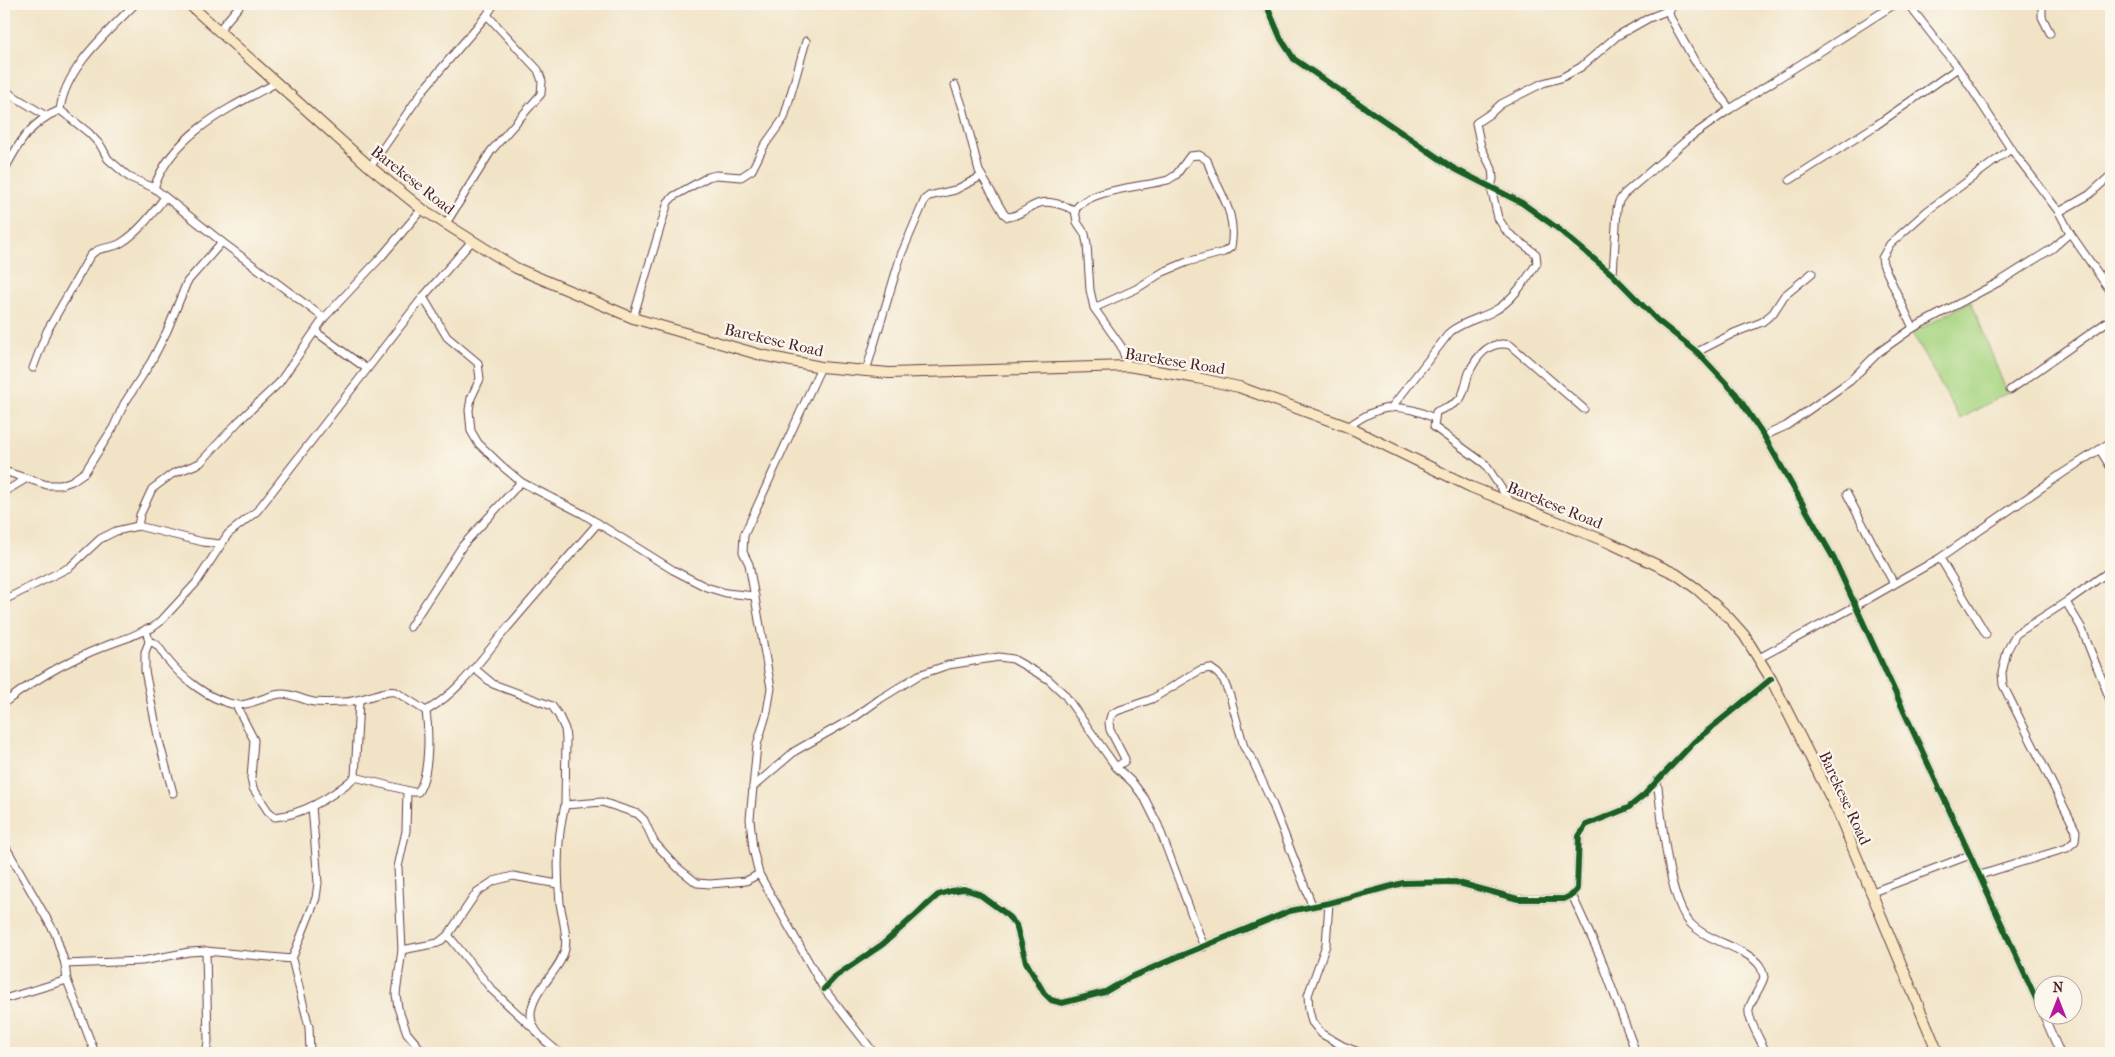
<svg xmlns="http://www.w3.org/2000/svg" width="2115" height="1057" font-family="'IM FELL French Canon',serif">
  <rect width="100%" height="100%" fill="#fbf7ec"/>
  <filter id="ink" filterUnits="userSpaceOnUse"><feTurbulence type="fractalNoise" baseFrequency=".02" numOctaves="2"/><feDisplacementMap in="SourceGraphic" scale="10" xChannelSelector="R" yChannelSelector="G"/><feConvolveMatrix kernelMatrix="1 2 1 2 8 2 1 2 1" color-interpolation-filters="sRGB"/></filter>
  <filter id="wash" filterUnits="userSpaceOnUse"><feTurbulence type="fractalNoise" baseFrequency=".0096" numOctaves="4" result="noise"/><feDisplacementMap in="SourceGraphic" scale="20" xChannelSelector="R" yChannelSelector="G"/><feGaussianBlur stdDeviation="1.12" result="paint"/><feColorMatrix in="noise" values="0 0 0 0 0 0 0 0 0 0 0 0 0 0 0 0 0 1.4 0 .05"/><feComposite in="paint" operator="in"/></filter>
  <g filter="url(#wash)">
    <rect width="100%" height="100%" fill="#f1e3c6"/>
    <path fill="#a8d582" stroke="#797a56" d="M 1971,301 L 2007,393 L 1960,419 L 1912,333 Z"/>
  </g>
  <g filter="url(#ink)">
    <g fill="none" stroke-linecap="round" stroke-linejoin="round">
      <g stroke="#633c42" stroke-width="9">
        <g id="minor">
          <path d="M 1266,4 L 1281,39 L 1294,59 L 1453,168 L 1522,203 L 1557,228 L 1613,275 L 1657,320 L 1697,352 L 1736,394 L 1764,436 L 1834,559 L 2042,1012"/>
          <path d="M 1675,4 L 1669,10 L 1670,17 L 1694,60 L 1730,109"/>
          <path d="M 1908,4 L 1958,68 L 2011,149 L 2059,212 L 2070,233 L 2111,292"/>
          <path d="M 2042,4 L 2042,17 L 2050,33"/>
          <path d="M 2109,4 L 2111,23"/>
          <path d="M 219,30 L 241,4"/>
          <path d="M 955,85 L 964,111 L 979,171 L 1004,214 L 1008,217 C 1019,216 1027,208 1037,204 C 1049,199 1064,206 1075,210"/>
          <path d="M 4,90 L 46,116"/>
          <path d="M 60,110 C 65,68 107,33 135,4"/>
          <path d="M 370,167 L 424,89 L 487,15 L 494,4"/>
          <path d="M 4,171 C 18,144 30,122 60,110 L 89,133 L 101,146 L 108,159 L 129,177 L 154,188 L 222,242 L 324,318"/>
          <path d="M 1790,180 L 1875,126 L 1958,68"/>
          <path d="M 154,188 C 172,134 229,108 276,83"/>
          <path d="M 2059,212 L 2089,195 L 2111,175"/>
          <path d="M 445,225 L 491,151 L 541,94 L 542,81 L 538,70 L 487,15"/>
          <path d="M 1613,275 L 1617,209 L 1619,201 L 1624,194 L 1689,138 L 1730,109 L 1895,4"/>
          <path d="M 423,297 L 447,337 L 478,363 L 480,379 L 471,398 L 469,410 L 471,431 L 478,443 L 502,466 L 521,482 L 583,514 L 673,570 L 706,587 L 726,593 L 755,596"/>
          <path d="M 1094,308 L 1136,289 L 1163,272 L 1187,262 L 1224,252 L 1231,247 C 1238,211 1217,191 1207,160 L 1199,155 L 1190,156 L 1176,175 L 1168,180 C 1144,187 1088,189 1075,210 L 1077,222 L 1085,234 L 1087,244 L 1090,290 L 1094,308 L 1121,346 L 1128,366"/>
          <path d="M 633,318 L 668,202 L 674,196 L 708,177 L 716,175 L 741,177 L 752,170 L 764,146 L 784,118 L 806,41"/>
          <path d="M 1913,328 L 1883,264 L 1882,258 L 1890,244 L 1927,211 L 2011,149"/>
          <path d="M 316,332 L 367,369"/>
          <path d="M 1697,352 L 1734,333 L 1762,322 L 1773,313 L 1784,296 L 1812,273"/>
          <path d="M 821,367 L 744,535 L 743,552 L 749,564 L 771,688 L 767,712 L 757,745 L 750,819 L 753,849 L 759,874 L 824,989 L 874,1053"/>
          <path d="M 33,368 L 47,331 L 90,256 C 99,245 110,250 121,243 C 139,232 152,214 165,197"/>
          <path d="M 866,371 L 901,255 L 925,199 L 929,196 L 955,190 L 982,176"/>
          <path d="M 2010,390 L 2111,319"/>
          <path d="M 1391,408 L 1450,332 C 1462,322 1478,319 1492,312 C 1511,303 1526,280 1537,263 L 1536,254 L 1507,232 L 1498,218 L 1491,187 L 1493,179 L 1492,169 L 1481,147 L 1476,123 L 1491,113 L 1501,104 L 1543,83 L 1561,78 L 1581,67 L 1617,36 L 1649,18 L 1669,10"/>
          <path d="M 1348,427 C 1379,404 1399,402 1434,418"/>
          <path d="M 1764,436 L 1786,426 L 1850,381 L 1879,352 L 1913,328 L 1999,282 L 2053,248 L 2070,233"/>
          <path d="M 2100,450 L 2111,468"/>
          <path d="M 4,471 L 47,485 L 61,485 L 72,481 L 85,472 L 113,428 L 124,404 L 151,362 L 167,331 L 187,282 L 222,242"/>
          <path d="M 4,492 L 24,480"/>
          <path d="M 1847,494 L 1894,584"/>
          <path d="M 1511,503 L 1485,464 L 1434,427 L 1436,412 C 1443,408 1455,405 1460,399 C 1465,392 1466,381 1469,373 C 1477,355 1490,340 1510,345 L 1584,409"/>
          <path d="M 138,526 L 140,515 L 152,489 L 172,474 L 200,463 L 239,421 L 279,383 L 324,318 L 382,256 L 422,209"/>
          <path d="M 1940,558 L 1986,634"/>
          <path d="M 4,600 L 70,567 L 100,539 L 116,531 L 138,526 L 203,542 L 220,544"/>
          <path d="M 2066,602 L 2081,627 L 2111,702"/>
          <path d="M 410,627 L 463,545 L 521,482"/>
          <path d="M 146,629 L 149,642 L 145,652 L 145,671 L 159,741 L 173,793"/>
          <path d="M 149,642 C 159,642 161,652 167,659 C 183,679 207,698 232,704 C 247,708 266,695 281,694 C 292,693 302,700 314,702 C 323,703 335,702 344,702 C 362,702 383,689 396,692 L 426,711 C 429,732 430,774 418,792 L 413,792 L 355,777"/>
          <path d="M 1759,658 L 1854,607 L 1940,558 L 2063,473 L 2111,442"/>
          <path d="M 475,669 L 493,684 L 552,706 L 559,716 L 565,729 L 566,739 L 565,805 C 557,836 557,872 560,903 C 562,917 568,935 565,949 C 560,972 530,992 531,1016 C 532,1033 548,1043 560,1053"/>
          <path d="M 4,703 C 45,672 78,655 127,638 C 136,635 143,630 152,628 L 160,622 L 196,583 L 228,534 L 257,511 L 423,297 L 472,241"/>
          <path d="M 236,705 L 254,740 L 251,778 L 253,788 L 268,811 L 275,817 C 305,814 333,796 355,777 L 359,701"/>
          <path d="M 426,711 C 459,692 479,662 503,633 C 534,596 566,560 598,523"/>
          <path d="M 1116,767 L 1125,761 L 1125,759 L 1110,730 L 1109,722 L 1111,715 L 1117,711 L 1152,699 L 1200,670 L 1210,668 L 1217,673 L 1223,679 L 1230,696 L 1244,747 L 1252,759 L 1273,805 L 1312,905"/>
          <path d="M 1657,780 C 1662,815 1667,897 1690,923 C 1708,942 1748,948 1760,966 C 1762,969 1763,974 1764,977 C 1761,988 1752,998 1749,1009 C 1747,1019 1762,1042 1766,1053"/>
          <path d="M 753,787 L 795,751 L 855,717 L 880,699 L 919,675 L 948,665 L 999,657 L 1013,659 L 1048,679 L 1064,694 L 1116,767 L 1133,783 L 1145,799 L 1158,825 L 1204,947"/>
          <path d="M 407,791 L 406,831 L 398,867 L 402,950 L 396,994 L 398,1008 L 407,1033 L 424,1053"/>
          <path d="M 565,805 L 602,802 L 638,814 L 644,820 L 654,842 L 678,868 L 697,883 L 710,884 L 746,881 L 759,874"/>
          <path d="M 4,844 L 55,933 L 65,964 L 67,980 L 95,1053"/>
          <path d="M 1980,875 L 2067,848 L 2075,841 L 2076,831 L 2003,685 L 2002,673 L 2007,651 L 2016,634 L 2066,602 L 2111,570"/>
          <path d="M 1870,893 L 1970,855"/>
          <path d="M 1572,895 L 1600,956 L 1636,1053"/>
          <path d="M 1329,903 L 1326,945 L 1308,995 L 1309,1010 L 1312,1022 L 1322,1034 L 1343,1046 L 1361,1053"/>
          <path d="M 448,935 L 492,990 L 533,1028"/>
          <path d="M 402,950 L 438,943 L 448,935 L 477,892 L 494,881 L 513,876 L 558,884"/>
          <path d="M 206,951 L 208,1042 L 206,1053"/>
          <path d="M 65,964 L 142,961 L 189,952 L 206,951 L 292,959"/>
          <path d="M 824,989 L 836,976 L 883,944 L 938,895 L 951,891 L 964,889 L 979,894 L 1005,913 L 1016,925 L 1026,962 L 1044,993 L 1051,1000 L 1062,1003 L 1105,992 L 1129,978 L 1175,958 L 1290,911 L 1329,903 L 1403,883 L 1455,882 L 1518,899 L 1564,899 L 1572,895 L 1577,889 L 1579,836 L 1586,825 L 1628,808 L 1644,795 L 1695,741 L 1771,679"/>
          <path d="M 4,999 L 67,980"/>
          <path d="M 2043,1014 L 2060,1053"/>
          <path d="M 310,1053 L 309,1027 L 292,959 L 316,898 L 318,883 L 312,806"/>
        </g>
      </g>
      <g stroke="#633c42" stroke-width="12">
        <path id="secondary" d="M 189,4 L 370,167 L 422,209 L 516,268 L 633,318 L 761,355 L 821,367 L 889,373 L 1128,366 L 1197,378 L 1239,387 L 1348,427 L 1471,487 L 1610,543 L 1676,574 L 1697,589 L 1728,617 L 1744,635 L 1771,679 L 1838,812 L 1938,1053"/>
      </g>
      <use href="#minor" stroke="#fff" stroke-width="7"/>
      <use href="#secondary" stroke="#f9e7c3" stroke-width="10"/>
      <g stroke="#fbf7ec" stroke-width="9">
        <g id="cycleway">
          <path d="M 1266,4 L 1281,39 L 1294,59 L 1453,168 L 1522,203 L 1557,228 L 1613,275 L 1657,320 L 1697,352 L 1736,394 L 1764,436 L 1834,559 L 2042,1012"/>
          <path d="M 824,989 L 836,976 L 883,944 L 938,895 L 951,891 L 964,889 L 979,894 L 1005,913 L 1016,925 L 1026,962 L 1044,993 L 1051,1000 L 1062,1003 L 1105,992 L 1129,978 L 1175,958 L 1290,911 L 1329,903 L 1403,883 L 1455,882 L 1518,899 L 1564,899 L 1572,895 L 1577,889 L 1579,836 L 1586,825 L 1628,808 L 1644,795 L 1695,741 L 1771,679"/>
        </g>
      </g>
      <use href="#cycleway" stroke="#1b5e20" stroke-width="6"/>
    </g>
  </g>
  <g text-anchor="middle" dominant-baseline="central" stroke-width="4.5" stroke-linejoin="round" paint-order="stroke">
    <g font-size="16" fill="#4a1f2b" stroke="#fbf7ec">
      <text transform="translate(413 180) rotate(38)">Barekese Road</text>
      <text transform="translate(774 340) rotate(13)">Barekese Road</text>
      <text transform="translate(1175 361) rotate(9)">Barekese Road</text>
      <text transform="translate(1555 505) rotate(22)">Barekese Road</text>
      <text transform="translate(1845 798) rotate(65)">Barekese Road</text>
    </g>
  </g>
  <rect width="2115" height="1057" fill="none" stroke="#fbf7ec" stroke-width="20"/>
  <g transform="translate(2058 1000)"><circle r="24" fill="#fbf7ec" stroke="#b4a19f"/>
  <path d="M0-4L9 19L0 12L-9 19Z" fill="#b5179e"/>
  <text y="-8" font-size="14" font-weight="bold" text-anchor="middle" fill="#4a1f2b">N</text>
  </g>
</svg>
